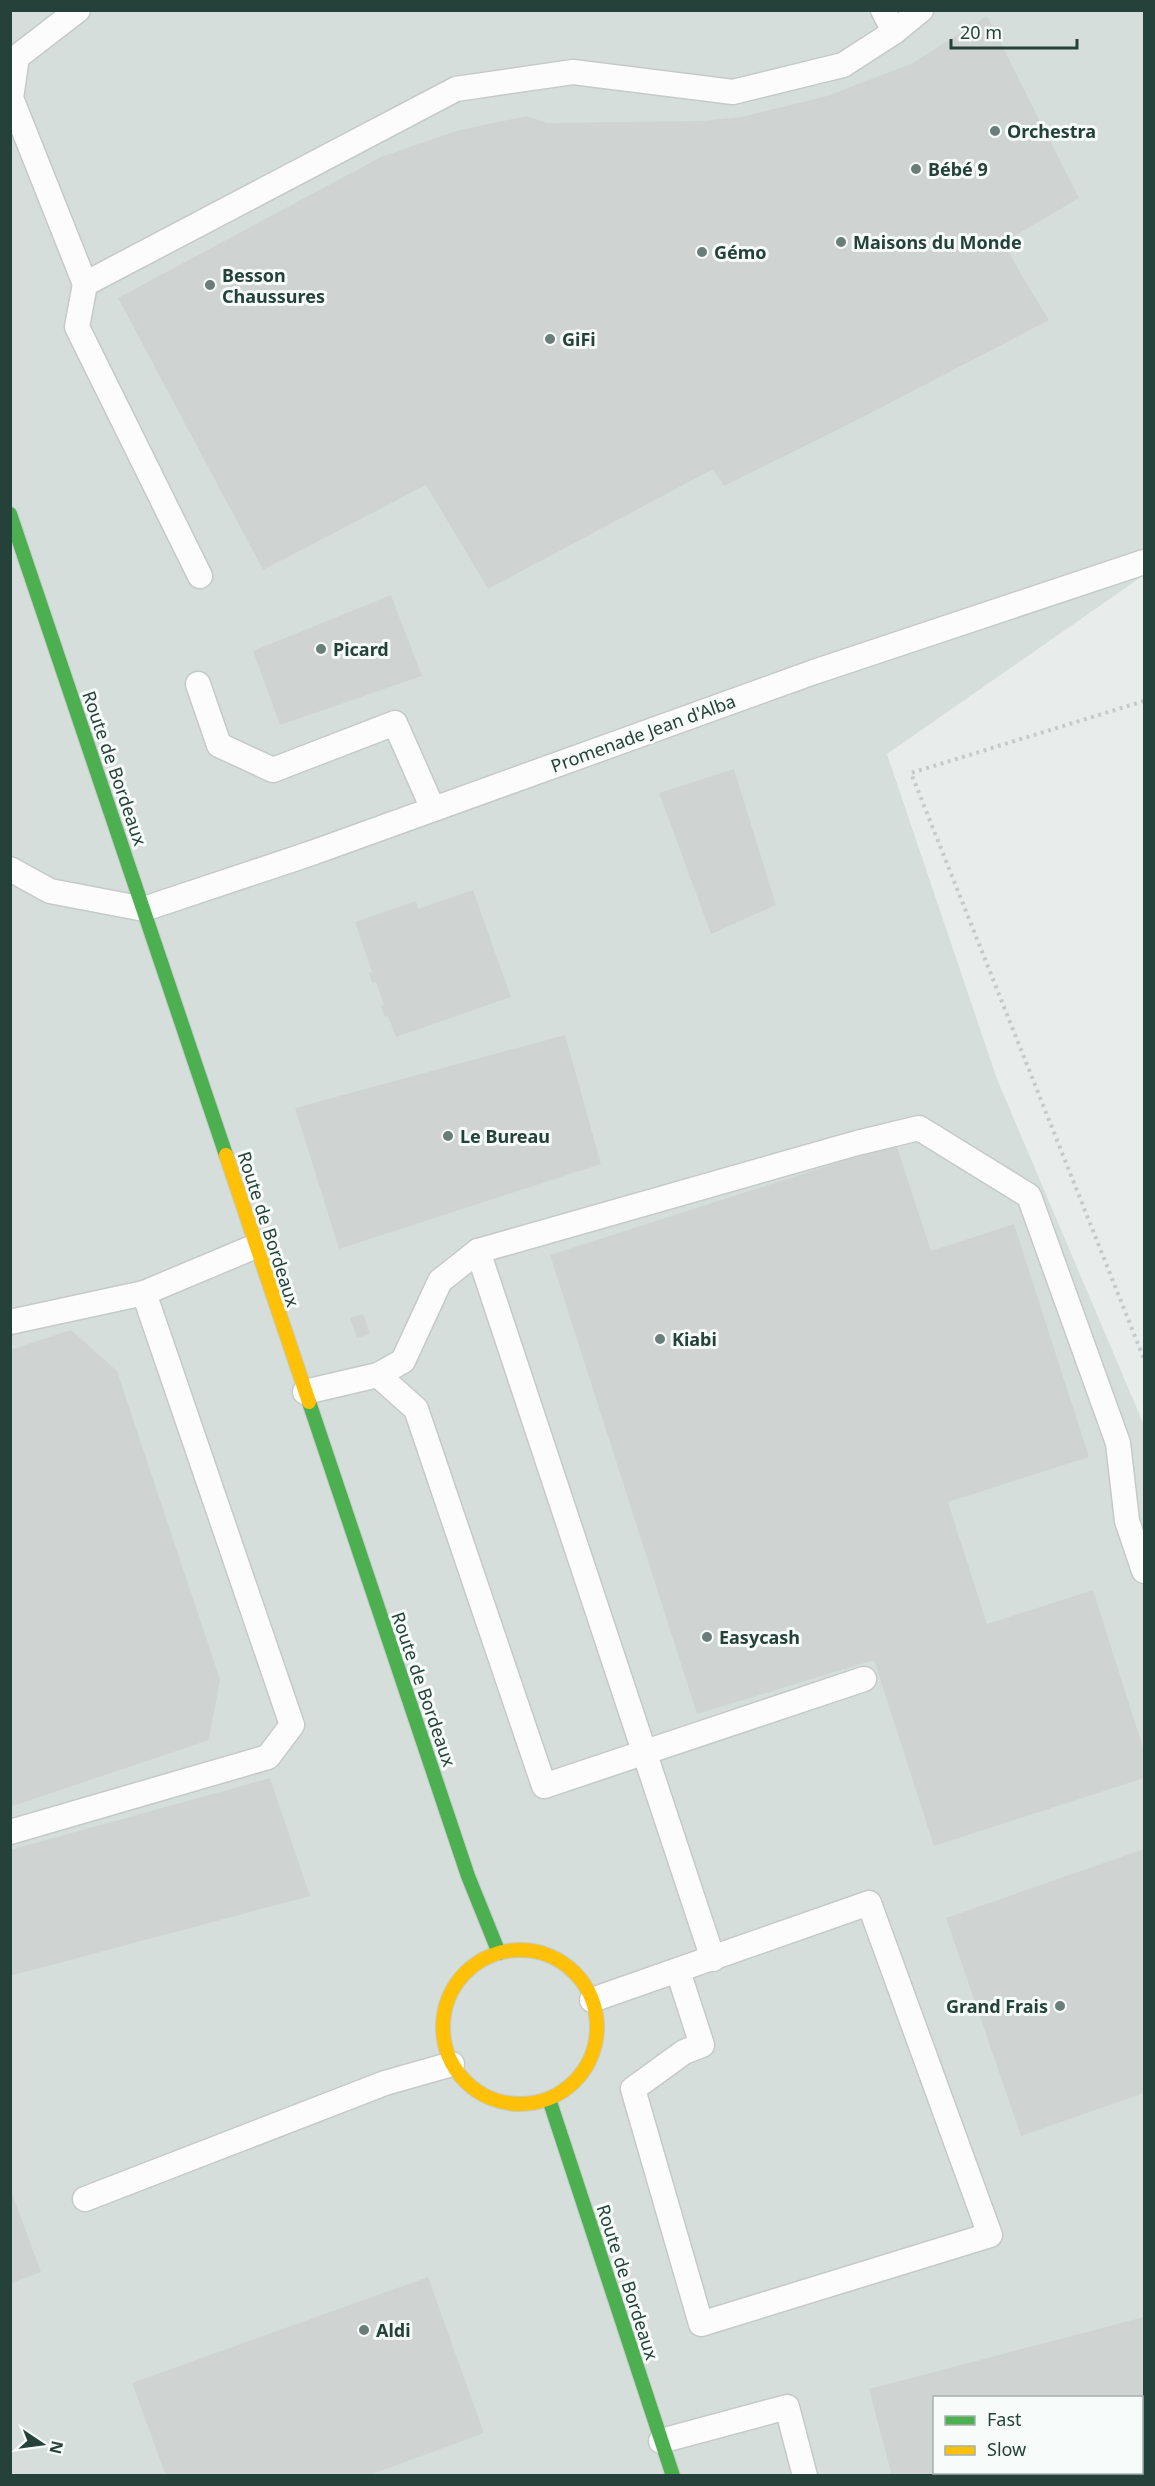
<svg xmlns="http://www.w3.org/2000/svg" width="1155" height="2486" font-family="'Noto Sans',sans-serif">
  <rect width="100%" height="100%" fill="#e8edeb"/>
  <path fill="#d6dedb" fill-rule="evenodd" d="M 11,11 L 1144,11 L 1144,575 L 887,754 L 997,1079 L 1144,1425 L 1144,2475 L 11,2476 ZM 934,2398 L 1142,2398 L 1142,2472 L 934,2472 Z"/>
  <g fill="#cfd4d2" fill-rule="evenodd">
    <path d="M 987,16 L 1079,198 L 1004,242 L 1023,278 L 1049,320 L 861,418 L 724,486 L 713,469 L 488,589 L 426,485 L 263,570 L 118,298 L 381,157 L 456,131 L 527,116 L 547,123 L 702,121 L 742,117 L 827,96 L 911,64 Z"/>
    <path d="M 391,595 L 422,676 L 280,725 L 253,651 Z"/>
    <path d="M 734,769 L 776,905 L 711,934 L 659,793 Z"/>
    <path d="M 473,890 L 511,997 L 396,1037 L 388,1016 L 385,1017 L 381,1007 L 384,1005 L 376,982 L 372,983 L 369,973 L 372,972 L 355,922 L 416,901 L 418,909 Z"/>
    <path d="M 565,1035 L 601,1164 L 339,1249 L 295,1108 Z"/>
    <path d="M 896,1144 L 931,1251 L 1014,1224 L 1089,1457 L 948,1502 L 987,1624 L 1093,1590 L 1144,1751 L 1144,1778 L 934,1846 L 874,1660 L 697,1714 L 550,1255 Z"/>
    <path d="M 363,1314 L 370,1334 L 357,1338 L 350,1318 Z"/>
    <path d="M 71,1330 L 117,1371 L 220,1679 L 209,1740 L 10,1807 L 10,1350 Z"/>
    <path d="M 270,1778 L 310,1896 L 10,1976 L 10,1850 Z"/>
    <path d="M 1144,1849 L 1144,2093 L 1021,2136 L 946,1918 Z"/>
    <path d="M 10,2188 L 41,2272 L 10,2284 Z"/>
    <path d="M 428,2277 L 484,2433 L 367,2476 L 166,2476 L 132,2383 Z"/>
    <path d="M 1144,2317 L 1144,2476 L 892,2476 L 869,2389 ZM 934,2398 L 1142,2398 L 1142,2472 L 934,2472 Z"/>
  </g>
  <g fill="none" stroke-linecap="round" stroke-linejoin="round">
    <g stroke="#c5cac8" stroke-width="27">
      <g id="lane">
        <path d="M 78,10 L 17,57 L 11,98 L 85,284 L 456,89 L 573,72 L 733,92 L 843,65 L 894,32 L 883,10"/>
        <path d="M 894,32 L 921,10"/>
        <path d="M 85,284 L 77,327 L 200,576"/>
        <path d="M 198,684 L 219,745 L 273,770 L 395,723 L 433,809"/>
        <path d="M 10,869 L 50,891 L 144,909 L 309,854 L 814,672 L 1144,562"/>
        <path d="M 478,1251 L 713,1959"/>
        <path d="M 10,1322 L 144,1293"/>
        <path d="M 378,1375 L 416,1409 L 544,1786 L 864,1679"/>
        <path d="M 305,1392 L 378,1375 L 403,1361 L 440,1281 L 478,1251 L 857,1143 L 919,1128 L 1029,1196 L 1118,1443 L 1127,1521 L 1144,1571"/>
        <path d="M 10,1832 L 268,1757 L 292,1725 L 144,1293 L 256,1246"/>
        <path d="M 592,2000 L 869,1903 L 990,2235 L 701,2324 L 633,2089 L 684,2052 L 702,2045 L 678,1971"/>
        <path d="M 85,2199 L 385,2083 L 452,2064"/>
        <path d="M 661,2441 L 787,2407 L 805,2476"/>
      </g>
    </g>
    <g stroke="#c3cbc8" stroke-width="16">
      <g id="fast">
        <path d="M 10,514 L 226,1155"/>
        <path d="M 309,1402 L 468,1876 L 499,1953"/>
        <path d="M 549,2099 L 673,2476"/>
      </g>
    </g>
    <g stroke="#c3cbc8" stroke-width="16">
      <g id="slow">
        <path d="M 226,1155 L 309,1402"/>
        <circle cx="520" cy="2027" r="77"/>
      </g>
    </g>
    <path stroke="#c3ccca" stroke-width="4" stroke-dasharray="3 4.5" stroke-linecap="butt" d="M 1144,701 L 911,773 L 1144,1359"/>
    <use href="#lane" stroke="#fcfcfc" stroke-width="24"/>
    <use href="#fast" stroke="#4caf50" stroke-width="14"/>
    <use href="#slow" stroke="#ffc107" stroke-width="14"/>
  </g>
  <g fill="#697e78" stroke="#f7fbf9" stroke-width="2">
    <circle cx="995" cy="131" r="6"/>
    <circle cx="916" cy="169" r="6"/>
    <circle cx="841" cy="242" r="6"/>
    <circle cx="702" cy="252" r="6"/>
    <circle cx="210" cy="285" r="6"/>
    <circle cx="550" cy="339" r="6"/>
    <circle cx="321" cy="649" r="6"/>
    <circle cx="448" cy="1136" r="6"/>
    <circle cx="660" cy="1339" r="6"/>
    <circle cx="707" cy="1637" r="6"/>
    <circle cx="1060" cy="2006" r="6"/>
    <circle cx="364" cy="2330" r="6"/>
  </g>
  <g text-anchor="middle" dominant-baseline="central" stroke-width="6" stroke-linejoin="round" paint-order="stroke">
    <g font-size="18" font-weight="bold" fill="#24423a" stroke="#f7fbf9" text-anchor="start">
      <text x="1007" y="131">Orchestra</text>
      <text x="928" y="169">Bébé 9</text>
      <text x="853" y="242">Maisons du Monde</text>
      <text x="714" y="252">Gémo</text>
      <text x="222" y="275">Besson<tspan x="222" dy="21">Chaussures</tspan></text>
      <text x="562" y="339">GiFi</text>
      <text x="333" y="649">Picard</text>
      <text x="460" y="1136">Le Bureau</text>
      <text x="672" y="1339">Kiabi</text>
      <text x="719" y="1637">Easycash</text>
      <text x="1048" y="2006" text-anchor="end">Grand Frais</text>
      <text x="376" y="2330">Aldi</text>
    </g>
    <g font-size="18" fill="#24423a" stroke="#f7fbf9">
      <text transform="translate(643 733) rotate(-20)">Promenade Jean d'Alba</text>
      <text transform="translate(115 768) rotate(71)">Route de Bordeaux</text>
      <text transform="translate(269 1229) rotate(72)">Route de Bordeaux</text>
      <text transform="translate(424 1689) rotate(71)">Route de Bordeaux</text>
      <text transform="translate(628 2282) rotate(72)">Route de Bordeaux</text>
    </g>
  </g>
  <rect width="1155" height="2486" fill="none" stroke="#24423a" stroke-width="24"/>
  <rect x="933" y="2396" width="210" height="78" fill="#f7fbf9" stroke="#a3b1ad" stroke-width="1.5"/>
  <rect x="945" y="2416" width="30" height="9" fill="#4caf50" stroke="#a3b1ad" stroke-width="1.5"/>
  <text x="987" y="2426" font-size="18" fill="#24423a">Fast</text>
  <rect x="945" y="2446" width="30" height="9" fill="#ffc107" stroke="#a3b1ad" stroke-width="1.5"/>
  <text x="987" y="2456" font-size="18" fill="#24423a">Slow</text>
  <g transform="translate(42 2444) rotate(103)" stroke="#f7fbf9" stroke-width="4.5" paint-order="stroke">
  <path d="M0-4.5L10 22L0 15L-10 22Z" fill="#24423a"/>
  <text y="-9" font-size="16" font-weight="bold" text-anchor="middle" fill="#24423a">N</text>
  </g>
  <path d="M951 39v9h126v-9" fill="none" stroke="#24423a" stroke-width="3"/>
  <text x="960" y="39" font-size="18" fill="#24423a" stroke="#f7fbf9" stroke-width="4.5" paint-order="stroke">20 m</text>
</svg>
